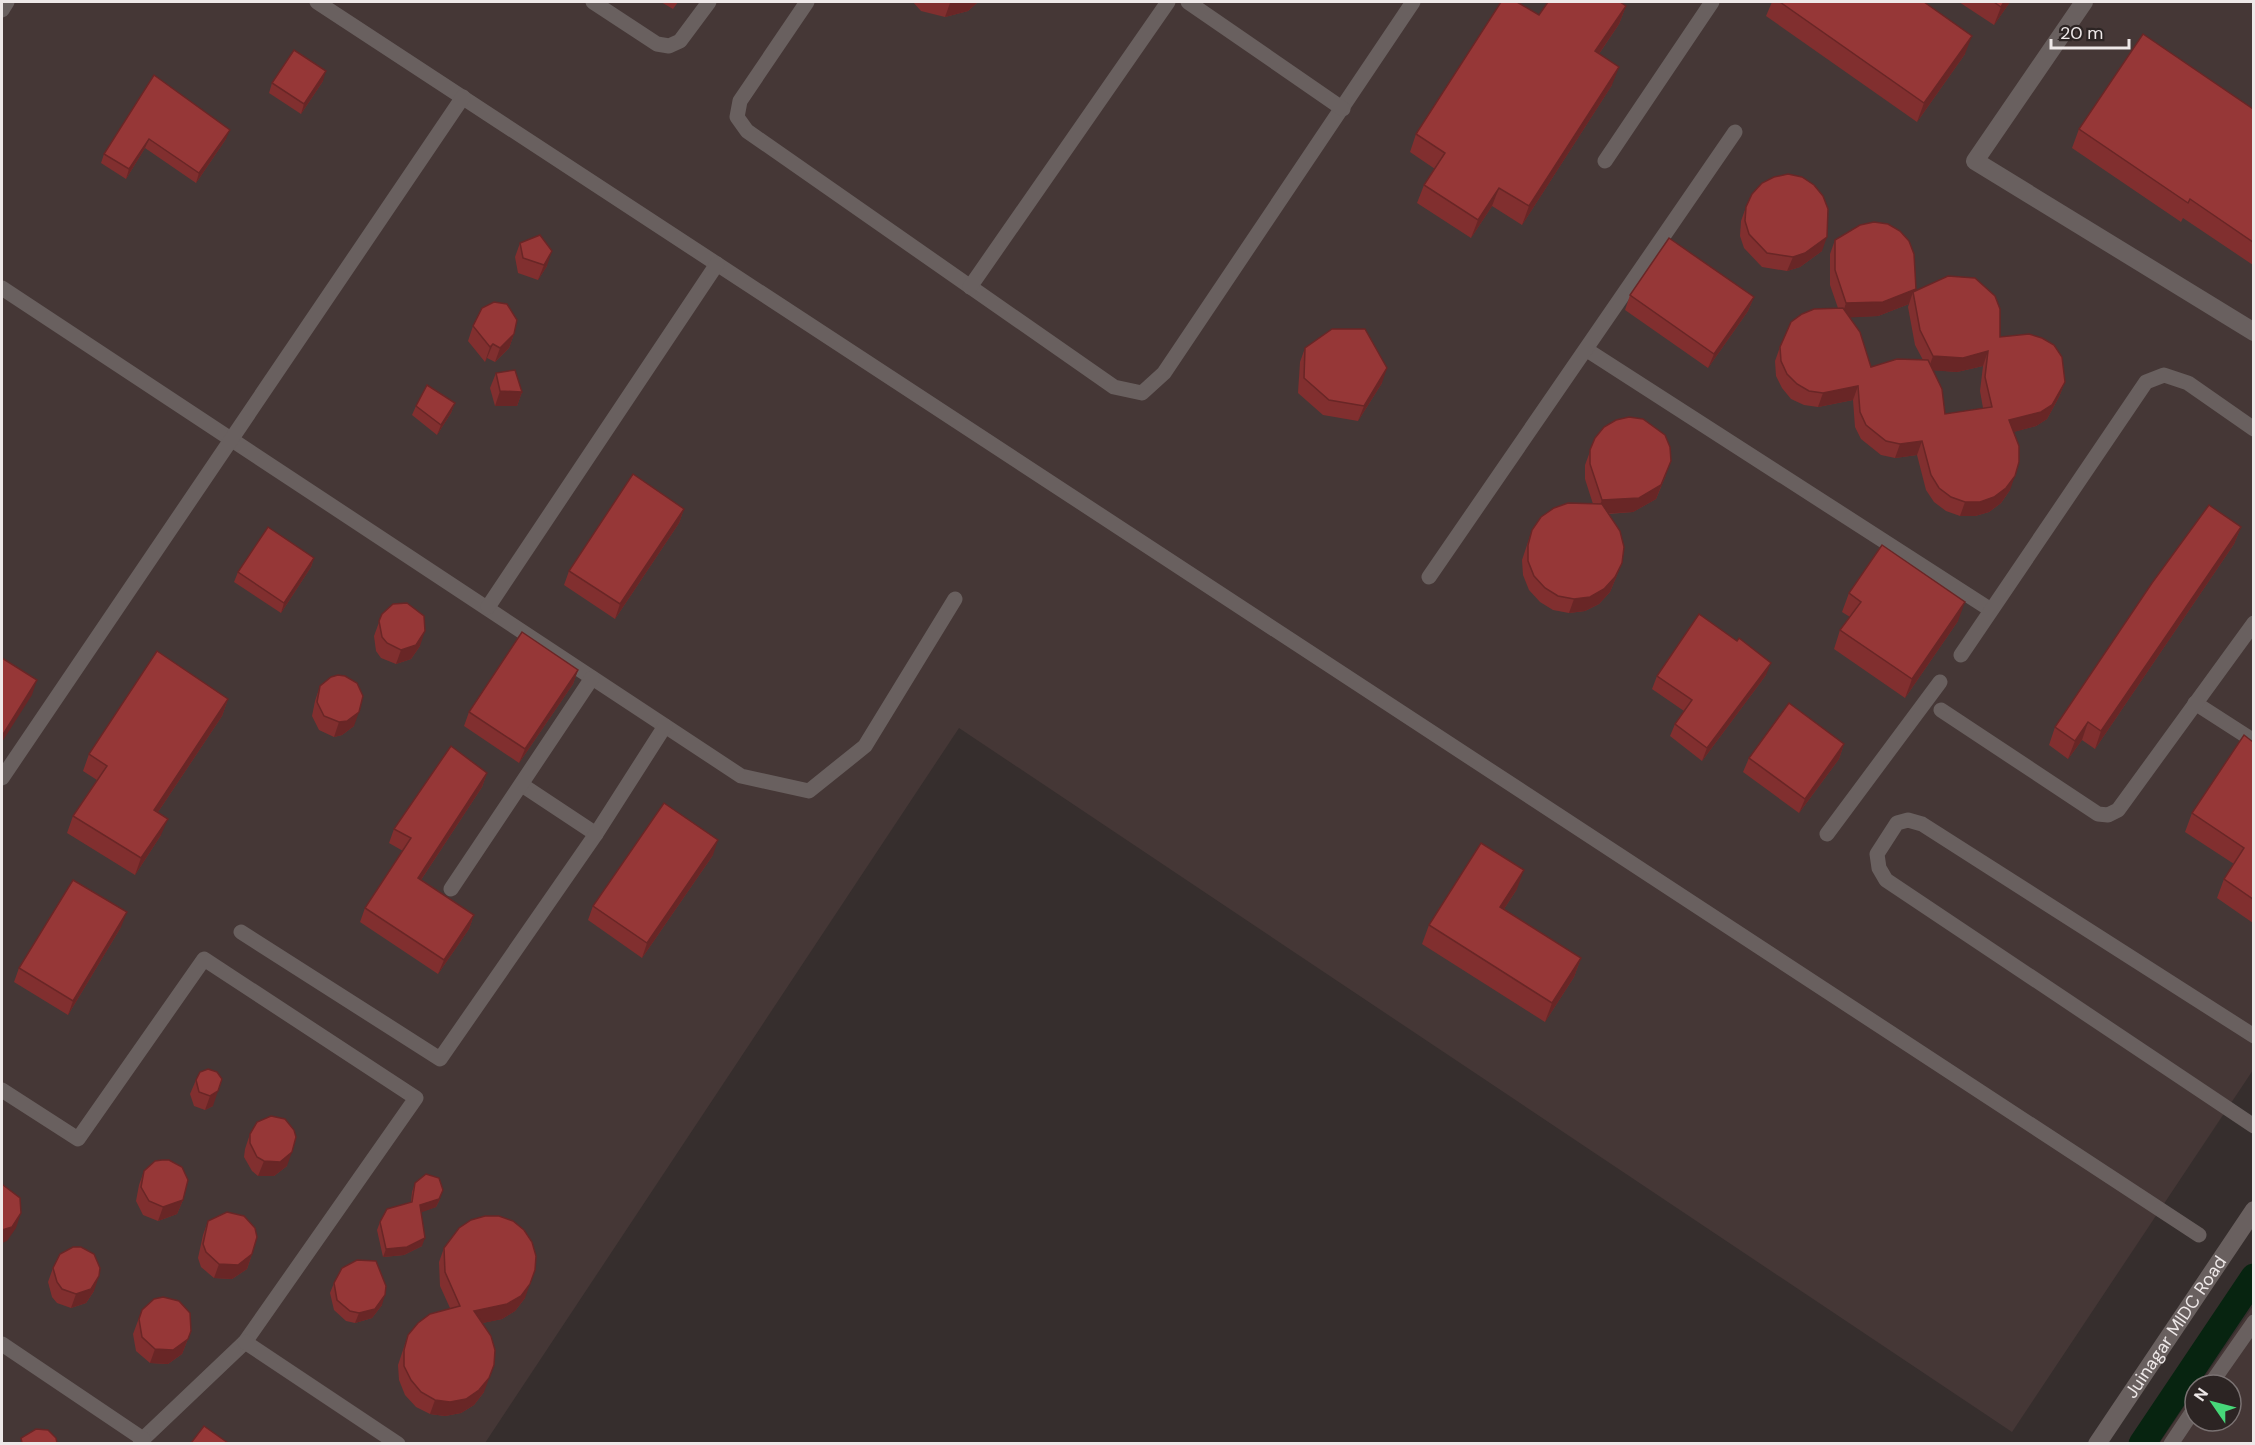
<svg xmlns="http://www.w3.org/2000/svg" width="2255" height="1445" font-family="'DM Sans',sans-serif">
  <rect width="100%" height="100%" fill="#362e2d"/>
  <g fill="#453736">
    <path d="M 2,2 L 2253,2 L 2253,1070 L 2012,1432 L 959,728 L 485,1443 L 2,1444 Z"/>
    <path d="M 2253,1306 L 2253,1443 L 2159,1444 L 2195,1391 L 2195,1421 L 2231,1421 L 2231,1385 L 2199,1385 Z"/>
  </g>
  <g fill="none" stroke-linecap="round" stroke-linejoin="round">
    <path stroke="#072410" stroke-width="27" d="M 2142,1444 L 2254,1277"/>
    <g stroke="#69605f" stroke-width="15">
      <path d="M 317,2 L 2199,1235"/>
      <path d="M 593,2 L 657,44 L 669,46 L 680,41 L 709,2"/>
      <path d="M 807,2 L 740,101 L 737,117 L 747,131 L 1114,387 L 1142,393 L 1164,373 L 1413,2"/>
      <path d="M 1188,2 L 1343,109"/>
      <path d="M 2,10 L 7,2"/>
      <path d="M 1605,161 L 1712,2"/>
      <path d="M 970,287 L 1168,2"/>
      <path d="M 2,288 L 741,776 L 809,791 L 865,746 L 955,599"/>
      <path d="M 1587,350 L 1991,610"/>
      <path d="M 1429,577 L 1735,132"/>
      <path d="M 488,607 L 717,264"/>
      <path d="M 1961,655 L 2146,382 L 2164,375 L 2188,383 L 2254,429"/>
      <path d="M 2195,703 L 2254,741"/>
      <path d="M 1941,710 L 2098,814 L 2108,815 L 2118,810 L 2254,623"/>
      <path d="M 2,778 L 463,97"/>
      <path d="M 522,785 L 596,834"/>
      <path d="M 1827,834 L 1940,682"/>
      <path d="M 451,889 L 592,678"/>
      <path d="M 241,932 L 440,1059 L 596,834 L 665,726"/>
      <path d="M 2254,1036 L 1922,824 L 1908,820 L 1897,823 L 1877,854 L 1879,868 L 1886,880 L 2254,1126"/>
      <path d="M 2,1090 L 78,1139 L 204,959 L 416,1098 L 245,1342 L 143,1439"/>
      <path d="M 245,1342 L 398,1444"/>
      <path d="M 2,1344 L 143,1439 L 140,1444"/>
      <path d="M 2210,1385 L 2254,1322"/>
      <path d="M 2171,1444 L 2195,1408"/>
    </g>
    <path stroke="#69605f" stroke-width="18" d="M 2084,2 L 1975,161 L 2254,332"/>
    <path stroke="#69605f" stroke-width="18" id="s1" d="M 2097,1444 L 2254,1210"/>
  </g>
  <g fill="#812f2f" fill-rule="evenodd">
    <path d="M 661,2 L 678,2 L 673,9 Z"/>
    <path d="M 913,2 L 978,2 L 968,11 L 945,17 L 921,11 Z"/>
    <path d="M 1772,2 L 1924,2 L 1965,54 L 1917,122 L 1766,16 Z"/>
    <path d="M 1959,2 L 2010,2 L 1994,25 Z"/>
    <path d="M 1626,6 L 1619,24 L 1599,54 L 1612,85 L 1522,225 L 1492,206 L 1471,238 L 1417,203 L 1424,185 L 1435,169 L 1410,152 L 1416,134 L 1539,15 Z"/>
    <path d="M 154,75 L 226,139 L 196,183 L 145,148 L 126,179 L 101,163 L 104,154 Z"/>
    <path d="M 323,81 L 301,114 L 269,93 L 272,83 Z"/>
    <path d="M 2253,109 L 2253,265 L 2183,218 L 2181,222 L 2072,148 L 2079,129 Z"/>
    <path d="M 1746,207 L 1822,251 L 1800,267 L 1787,271 L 1762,267 L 1744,248 L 1740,236 L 1741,221 Z"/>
    <path d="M 1835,240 L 1916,291 L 2000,337 L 2065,382 L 2059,397 L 2047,419 L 2036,426 L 2013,432 L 2010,490 L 2001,503 L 1989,512 L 1975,516 L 1960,516 L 1946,511 L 1934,502 L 1926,490 L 1917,455 L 1895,458 L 1881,455 L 1861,439 L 1855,427 L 1853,400 L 1818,407 L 1804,405 L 1791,399 L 1782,388 L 1776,376 L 1775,361 L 1780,347 L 1838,308 L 1830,285 L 1830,254 ZM 1909,304 L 1908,307 L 1915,345 L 1923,360 L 1871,367 L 1850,317 L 1878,316 ZM 1983,366 L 1980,391 L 1983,408 L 1945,414 L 1933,370 L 1957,372 Z"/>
    <path d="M 520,243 L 547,266 L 538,280 L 518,273 L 515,257 Z"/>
    <path d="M 1630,295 L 1754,297 L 1748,311 L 1708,368 L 1625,310 Z"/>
    <path d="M 473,326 L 514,334 L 509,348 L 495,362 L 487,358 L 485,362 L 468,341 Z"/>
    <path d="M 1305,348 L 1382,383 L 1358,421 L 1323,415 L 1298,393 L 1300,362 Z"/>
    <path d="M 496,373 L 522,392 L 517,406 L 495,406 L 490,388 Z"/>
    <path d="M 455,403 L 451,413 L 437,435 L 412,415 L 416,406 Z"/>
    <path d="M 1595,438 L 1666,475 L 1656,499 L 1633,512 L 1608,514 L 1622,563 L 1610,592 L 1599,604 L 1585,611 L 1569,613 L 1553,610 L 1540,602 L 1529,590 L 1523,575 L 1522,560 L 1532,530 L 1593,504 L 1585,479 L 1585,465 Z"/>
    <path d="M 684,509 L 679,523 L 615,619 L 564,585 L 569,571 Z"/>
    <path d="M 2241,527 L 2234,544 L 2095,749 L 2082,740 L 2068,759 L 2049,745 L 2055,727 Z"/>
    <path d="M 314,558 L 311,567 L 281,613 L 234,582 L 238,572 Z"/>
    <path d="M 1849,593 L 1958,621 L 1905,698 L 1834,649 L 1840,630 L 1850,617 L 1842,612 Z"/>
    <path d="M 382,614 L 420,646 L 411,659 L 396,664 L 381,658 L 376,651 L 374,636 Z"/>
    <path d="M 578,670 L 573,684 L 519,763 L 464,726 L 469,712 Z"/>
    <path d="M 1766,675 L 1702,761 L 1670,736 L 1675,724 L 1684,711 L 1652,689 L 1657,676 Z"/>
    <path d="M 320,686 L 354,726 L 342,735 L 334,737 L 319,730 L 312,716 L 315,701 Z"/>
    <path d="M 228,699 L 222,716 L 158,812 L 161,835 L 135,875 L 67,833 L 73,816 L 97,780 L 83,771 L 89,754 Z"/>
    <path d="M 2253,742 L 2253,923 L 2217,898 L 2224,879 L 2234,864 L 2185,832 L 2192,813 Z"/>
    <path d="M 1844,744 L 1839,759 L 1799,813 L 1743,772 L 1749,758 Z"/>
    <path d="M 487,773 L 482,787 L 421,880 L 474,915 L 469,929 L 438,974 L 360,922 L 365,908 L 403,851 L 389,843 L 394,829 Z"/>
    <path d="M 713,855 L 642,958 L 588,920 L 593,906 Z"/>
    <path d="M 1517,889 L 1504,909 L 1581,958 L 1574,977 L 1545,1022 L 1422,944 L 1429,925 Z"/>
    <path d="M 121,927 L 68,1015 L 14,982 L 19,968 Z"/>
    <path d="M 208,1069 L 213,1106 L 205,1110 L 194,1106 L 190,1094 L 196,1080 Z"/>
    <path d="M 250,1134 L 287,1166 L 274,1176 L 258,1176 L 252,1171 L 244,1157 L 245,1149 Z"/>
    <path d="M 144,1171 L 183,1200 L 177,1214 L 158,1221 L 143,1215 L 136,1201 L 139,1185 Z"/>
    <path d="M 415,1183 L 440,1199 L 436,1207 L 421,1212 L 422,1246 L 404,1255 L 383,1257 L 377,1230 L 380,1222 L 411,1202 L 412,1192 Z"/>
    <path d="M 208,1221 L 252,1254 L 247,1269 L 232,1279 L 214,1278 L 201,1267 L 198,1258 L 203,1235 Z"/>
    <path d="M 444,1248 L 525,1298 L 515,1311 L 502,1319 L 482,1323 L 484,1392 L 474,1405 L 461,1413 L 445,1416 L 430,1414 L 416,1407 L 405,1395 L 399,1380 L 398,1365 L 408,1335 L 450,1308 L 440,1286 L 439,1262 Z"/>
    <path d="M 53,1268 L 94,1291 L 86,1303 L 71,1308 L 57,1303 L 52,1297 L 48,1282 Z"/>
    <path d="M 334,1283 L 382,1305 L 372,1318 L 355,1323 L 346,1321 L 334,1310 L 330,1293 Z"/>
    <path d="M 142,1310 L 191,1331 L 182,1354 L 168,1364 L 150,1363 L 136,1351 L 133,1334 Z"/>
  </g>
  <g fill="#692626">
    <path d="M 955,2 L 978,2 L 968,11 L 945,17 L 950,3 Z"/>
    <path d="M 2004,2 L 2010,2 L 1994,25 L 2001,7 Z"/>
    <path d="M 1626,6 L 1619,24 L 1588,70 L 1595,51 Z"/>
    <path d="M 1972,36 L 1965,54 L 1917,122 L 1924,103 Z"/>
    <path d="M 1619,67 L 1612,85 L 1522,225 L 1529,206 Z"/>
    <path d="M 326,71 L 323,81 L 301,114 L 304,104 Z"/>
    <path d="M 230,130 L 226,139 L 196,183 L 199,173 Z"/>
    <path d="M 149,139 L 145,148 L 126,179 L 129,169 Z"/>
    <path d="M 1499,188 L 1492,206 L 1471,238 L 1478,220 Z"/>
    <path d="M 1827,237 L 1822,251 L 1800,267 L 1787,271 L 1793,257 Z"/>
    <path d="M 552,251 L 547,266 L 538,280 L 544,265 Z"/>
    <path d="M 1916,289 L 1914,297 L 1913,292 L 1909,304 L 1878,316 L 1841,318 L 1846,303 Z"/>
    <path d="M 1754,297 L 1748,311 L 1708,368 L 1714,354 Z"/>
    <path d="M 514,334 L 509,348 L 495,362 L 500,348 Z"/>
    <path d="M 493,344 L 487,358 L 485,362 L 490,347 Z"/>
    <path d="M 1988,351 L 1983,366 L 1957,372 L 1928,370 L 1933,356 Z"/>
    <path d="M 1387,368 L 1382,383 L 1358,421 L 1364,406 Z"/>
    <path d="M 2065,382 L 2059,397 L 2047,419 L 2036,426 L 2003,435 L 2009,420 Z"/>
    <path d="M 1858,386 L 1853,400 L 1818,407 L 1823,393 Z"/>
    <path d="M 500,391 L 522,392 L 517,406 L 495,406 Z"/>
    <path d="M 455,403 L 451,413 L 437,435 L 441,425 Z"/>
    <path d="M 1922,441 L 1917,455 L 1895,458 L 1900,444 Z"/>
    <path d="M 1671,461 L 1656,499 L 1633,512 L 1596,514 L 1602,500 Z"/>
    <path d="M 2015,476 L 2010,490 L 2001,503 L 1989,512 L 1975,516 L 1960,516 L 1965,502 Z"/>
    <path d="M 684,509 L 679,523 L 615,619 L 620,604 Z"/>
    <path d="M 2241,527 L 2234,544 L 2095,749 L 2101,731 Z"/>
    <path d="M 314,558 L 311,567 L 281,613 L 284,603 Z"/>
    <path d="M 1622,563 L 1610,592 L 1599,604 L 1585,611 L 1569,613 L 1574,599 Z"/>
    <path d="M 1965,602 L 1958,621 L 1905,698 L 1912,679 Z"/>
    <path d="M 425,631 L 420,646 L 411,659 L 396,664 L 401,650 Z"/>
    <path d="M 1771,663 L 1766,675 L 1702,761 L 1707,748 Z"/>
    <path d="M 578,670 L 573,684 L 519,763 L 525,749 Z"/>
    <path d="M 37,680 L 32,695 L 2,742 L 2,736 Z"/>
    <path d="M 228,699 L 222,716 L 148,827 L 154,810 Z"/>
    <path d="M 359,712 L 354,726 L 342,735 L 334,737 L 339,722 Z"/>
    <path d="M 2088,722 L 2082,740 L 2068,759 L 2075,741 Z"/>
    <path d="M 1844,744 L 1839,759 L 1799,813 L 1805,799 Z"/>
    <path d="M 487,773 L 482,787 L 413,892 L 418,878 Z"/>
    <path d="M 168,819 L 161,835 L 135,875 L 141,858 Z"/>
    <path d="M 718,840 L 713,855 L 642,958 L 647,943 Z"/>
    <path d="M 1524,870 L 1517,889 L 1493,926 L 1500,907 Z"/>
    <path d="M 127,912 L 121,927 L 68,1015 L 73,1001 Z"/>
    <path d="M 474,915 L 469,929 L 438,974 L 444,960 Z"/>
    <path d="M 1581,958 L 1574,977 L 1545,1022 L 1552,1003 Z"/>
    <path d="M 218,1091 L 213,1106 L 205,1110 L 210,1096 Z"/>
    <path d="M 292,1152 L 287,1166 L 274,1176 L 258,1176 L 264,1161 Z"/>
    <path d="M 443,1190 L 440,1199 L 436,1207 L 417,1214 L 420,1205 Z"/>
    <path d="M 183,1200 L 177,1214 L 158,1221 L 163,1207 Z"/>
    <path d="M 21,1213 L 16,1228 L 7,1241 L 2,1243 L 2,1230 Z"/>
    <path d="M 425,1238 L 422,1246 L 404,1255 L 383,1257 L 386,1249 Z"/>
    <path d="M 252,1254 L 247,1269 L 232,1279 L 214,1278 L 219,1264 Z"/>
    <path d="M 535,1270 L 525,1298 L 515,1311 L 502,1319 L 469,1326 L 474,1311 Z"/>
    <path d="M 99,1276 L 94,1291 L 86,1303 L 71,1308 L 76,1294 Z"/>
    <path d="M 385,1295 L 382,1305 L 372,1318 L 355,1323 L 359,1313 Z"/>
    <path d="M 191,1331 L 182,1354 L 168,1364 L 150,1363 L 155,1349 Z"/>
    <path d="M 494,1365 L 484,1392 L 474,1405 L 461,1413 L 445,1416 L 430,1414 L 435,1400 Z"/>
  </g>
  <g fill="#963737" stroke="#692626" stroke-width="1.5">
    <path d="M 1501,2 L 1517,2 L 1539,15 L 1548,2 L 1620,2 L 1626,6 L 1595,51 L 1619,67 L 1529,206 L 1499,188 L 1478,220 L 1424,185 L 1445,153 L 1416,134 Z"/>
    <path d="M 1780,2 L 1924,2 L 1972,36 L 1924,103 Z"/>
    <path d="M 1994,2 L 2004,2 L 2001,7 Z"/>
    <path d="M 2143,34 L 2253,109 L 2253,242 L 2190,199 L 2188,203 L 2079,129 Z"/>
    <path d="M 294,50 L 326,71 L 304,104 L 272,83 Z"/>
    <path d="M 154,75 L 230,130 L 199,173 L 149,139 L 129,169 L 104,154 Z"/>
    <path d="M 1788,174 L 1802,177 L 1814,185 L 1823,196 L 1828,209 L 1827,237 L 1805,253 L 1793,257 L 1767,253 L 1749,234 L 1745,221 L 1746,207 L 1752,194 L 1762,183 L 1774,177 Z"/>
    <path d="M 1874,222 L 1888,224 L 1900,231 L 1909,241 L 1914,254 L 1916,289 L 1883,302 L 1846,303 L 1835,270 L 1835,240 L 1860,225 Z"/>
    <path d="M 540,235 L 552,251 L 544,265 L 523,258 L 520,243 Z"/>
    <path d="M 1669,238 L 1754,297 L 1714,354 L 1630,295 Z"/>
    <path d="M 1948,276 L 1975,278 L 1995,296 L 2000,309 L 2000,337 L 2029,334 L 2042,338 L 2054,345 L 2062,357 L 2065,382 L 2052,405 L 2041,412 L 2009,420 L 2019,446 L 2019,462 L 2015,476 L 2006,488 L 1994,497 L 1980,502 L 1965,502 L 1951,497 L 1939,488 L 1931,475 L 1922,441 L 1900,444 L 1886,441 L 1866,425 L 1860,412 L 1858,386 L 1823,393 L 1809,391 L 1797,384 L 1787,374 L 1781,361 L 1780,347 L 1791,322 L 1802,314 L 1814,309 L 1843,308 L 1860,332 L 1871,367 L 1897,359 L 1928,360 L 1942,389 L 1945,414 L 1992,407 L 1985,377 L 1988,351 L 1963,358 L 1933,356 L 1920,330 L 1913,292 Z"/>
    <path d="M 494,302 L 507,304 L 517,320 L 514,334 L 500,348 L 493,344 L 490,347 L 473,326 L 482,308 Z"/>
    <path d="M 1332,329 L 1365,329 L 1387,368 L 1364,406 L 1329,400 L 1304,378 L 1305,348 Z"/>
    <path d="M 515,370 L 522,392 L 500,391 L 496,373 Z"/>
    <path d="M 427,385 L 455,403 L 441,425 L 416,406 Z"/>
    <path d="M 1629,417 L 1643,419 L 1665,435 L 1670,447 L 1671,461 L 1661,485 L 1639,498 L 1602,500 L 1590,464 L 1590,450 L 1595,438 L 1604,427 L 1616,420 Z"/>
    <path d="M 633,474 L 684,509 L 620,604 L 569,571 Z"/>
    <path d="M 1568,503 L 1602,504 L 1620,531 L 1624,547 L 1622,563 L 1615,577 L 1604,589 L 1590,597 L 1574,599 L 1558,596 L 1545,588 L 1534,576 L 1528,561 L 1528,545 L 1532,530 L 1541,517 L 1554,508 Z"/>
    <path d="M 2209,505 L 2241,527 L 2101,731 L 2088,722 L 2075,741 L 2055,727 L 2152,583 Z"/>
    <path d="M 268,527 L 314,558 L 284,603 L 238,572 Z"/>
    <path d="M 1882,545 L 1965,602 L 1912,679 L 1840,630 L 1861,602 L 1849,593 Z"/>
    <path d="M 407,603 L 424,616 L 425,631 L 416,645 L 401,650 L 387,643 L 382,637 L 379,621 L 382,614 L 393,604 Z"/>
    <path d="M 1699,614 L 1737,641 L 1739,638 L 1771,663 L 1707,748 L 1675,724 L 1692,700 L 1657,676 Z"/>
    <path d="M 522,632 L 578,670 L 525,749 L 469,712 Z"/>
    <path d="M 157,651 L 228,699 L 154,810 L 168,819 L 141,858 L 73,816 L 107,766 L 89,754 Z"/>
    <path d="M 2,658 L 37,680 L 2,736 Z"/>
    <path d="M 338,675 L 345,676 L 357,683 L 363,696 L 359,712 L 347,721 L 339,722 L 324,716 L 317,702 L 320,686 L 331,677 Z"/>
    <path d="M 1789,703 L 1844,744 L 1805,799 L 1749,758 Z"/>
    <path d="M 2244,735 L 2253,742 L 2253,899 L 2224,879 L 2244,848 L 2192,813 Z"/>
    <path d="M 451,746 L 487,773 L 418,878 L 474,915 L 444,960 L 365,908 L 411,838 L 394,829 Z"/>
    <path d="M 664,803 L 718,840 L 647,943 L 593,906 Z"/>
    <path d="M 1481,843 L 1524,870 L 1500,907 L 1581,958 L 1552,1003 L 1429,925 Z"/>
    <path d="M 73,880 L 127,912 L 73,1001 L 19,968 Z"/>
    <path d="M 208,1069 L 217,1072 L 222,1079 L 218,1091 L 210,1096 L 199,1092 L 196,1080 L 200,1072 Z"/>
    <path d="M 271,1116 L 285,1119 L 294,1130 L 296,1137 L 292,1152 L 280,1162 L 264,1161 L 257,1157 L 250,1143 L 250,1134 L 257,1122 Z"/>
    <path d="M 162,1160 L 169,1160 L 182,1167 L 188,1180 L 183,1200 L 163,1207 L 149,1201 L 141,1187 L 144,1171 L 155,1161 Z"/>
    <path d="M 426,1174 L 439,1178 L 443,1190 L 439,1199 L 420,1205 L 425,1238 L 407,1247 L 386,1249 L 380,1222 L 387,1209 L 412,1202 L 415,1183 Z"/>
    <path d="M 2,1185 L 3,1185 L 20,1198 L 21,1213 L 12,1227 L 2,1230 Z"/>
    <path d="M 227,1212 L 244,1216 L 255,1228 L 257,1237 L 252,1254 L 238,1265 L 219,1264 L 206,1252 L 203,1244 L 208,1221 Z"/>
    <path d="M 485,1216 L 499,1216 L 513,1221 L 524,1230 L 532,1242 L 536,1256 L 535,1270 L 530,1284 L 521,1296 L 507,1304 L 474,1311 L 491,1336 L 495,1350 L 494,1365 L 489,1378 L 479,1390 L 466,1399 L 450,1402 L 435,1400 L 421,1392 L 411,1380 L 404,1366 L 404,1350 L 408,1335 L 418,1323 L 430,1314 L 460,1306 L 445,1272 L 444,1248 L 459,1228 L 471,1220 Z"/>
    <path d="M 73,1247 L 81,1247 L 94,1254 L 100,1268 L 99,1276 L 91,1289 L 76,1294 L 62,1289 L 57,1282 L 53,1268 L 60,1254 Z"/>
    <path d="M 357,1260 L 376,1261 L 386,1286 L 385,1295 L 375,1309 L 359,1313 L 350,1311 L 337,1300 L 334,1283 L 342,1268 Z"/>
    <path d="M 163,1297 L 179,1301 L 190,1313 L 191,1331 L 188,1339 L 173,1350 L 155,1349 L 142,1337 L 139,1319 L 142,1310 L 154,1299 Z"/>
    <path d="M 204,1426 L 228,1443 L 191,1443 Z"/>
    <path d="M 36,1429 L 48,1430 L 56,1438 L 57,1443 L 22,1443 L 21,1438 Z"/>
  </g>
  <g text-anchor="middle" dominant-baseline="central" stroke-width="5" stroke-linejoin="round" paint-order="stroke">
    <g font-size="18" fill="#eee8e8" stroke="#2c2423">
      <text stroke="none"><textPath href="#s1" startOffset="141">Juinagar MIDC Road</textPath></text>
    </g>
  </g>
  <rect width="2255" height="1445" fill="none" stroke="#eee8e8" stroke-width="6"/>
  <g transform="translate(2213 1403) rotate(305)"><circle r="28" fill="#2c2423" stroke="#7a7272" stroke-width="1.5"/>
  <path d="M0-4.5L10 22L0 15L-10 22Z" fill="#47d779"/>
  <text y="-9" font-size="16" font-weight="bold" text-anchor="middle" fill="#eee8e8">N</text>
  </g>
  <path d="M2051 39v9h78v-9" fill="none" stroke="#eee8e8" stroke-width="3"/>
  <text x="2060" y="39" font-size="18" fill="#eee8e8" stroke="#2c2423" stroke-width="4.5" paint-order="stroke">20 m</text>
</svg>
